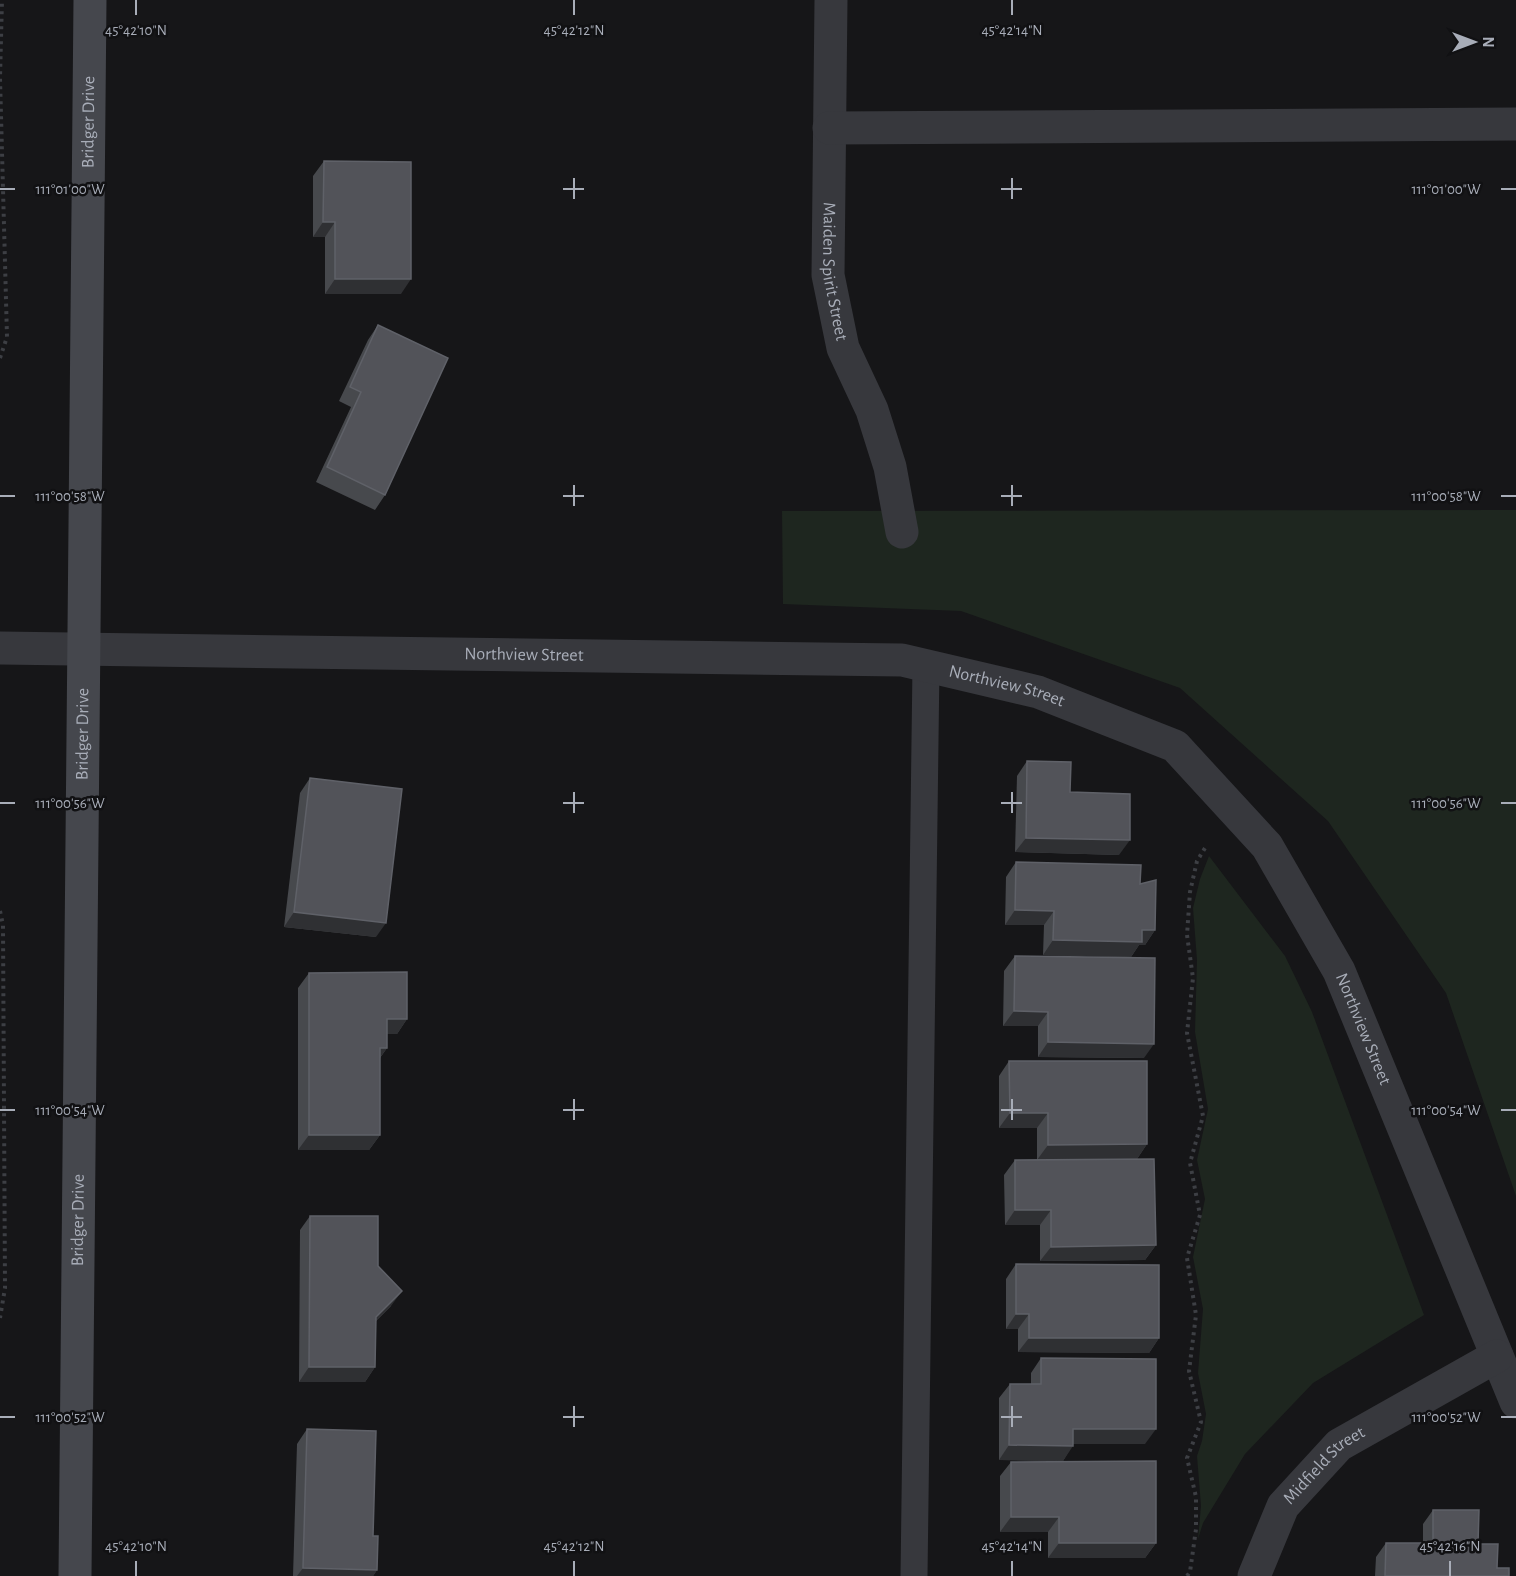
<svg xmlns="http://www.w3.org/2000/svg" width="1516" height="1576" font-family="'Alegreya Sans',sans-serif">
  <rect width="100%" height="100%" fill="#161618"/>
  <g fill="#1e261f">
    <path d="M 1516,510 L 1516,1196 L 1446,993 L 1328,821 L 1180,688 L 961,611 L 783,604 L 782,511 Z"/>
    <path d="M 1209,856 L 1285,956 L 1312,1012 L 1424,1315 L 1313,1383 L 1245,1454 L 1203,1523 L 1198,1539 L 1201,1506 L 1197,1456 L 1202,1441 L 1206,1414 L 1198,1373 L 1203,1309 L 1193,1257 L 1205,1199 L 1197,1160 L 1208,1109 L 1195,1032 L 1197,960 L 1193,908 L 1200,879 Z"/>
  </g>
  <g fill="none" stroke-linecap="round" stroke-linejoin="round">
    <g stroke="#3d3f44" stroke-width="4" stroke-dasharray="3 4.5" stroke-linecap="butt">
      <path d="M 0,358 L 7,337 L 0,78 L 2,0"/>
      <path d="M 0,911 L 3,925 L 5,1288 L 0,1318"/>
      <path d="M 1187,1576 L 1190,1572 L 1196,1529 L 1196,1497 L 1187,1458 L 1201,1422 L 1189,1371 L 1196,1315 L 1187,1258 L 1200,1215 L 1190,1163 L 1203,1116 L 1187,1033 L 1193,978 L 1187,935 L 1190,892 L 1197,861 L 1205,848"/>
    </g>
    <path stroke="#37383d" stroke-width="27" d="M 914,1576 L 926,665"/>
    <g stroke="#37383d" stroke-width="33">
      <path id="s1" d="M 831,0 L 828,275 L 843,348 L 872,410 L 890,467 L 902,532"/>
      <path d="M 829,128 L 1516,124"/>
      <path id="s2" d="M 0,648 L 902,660 L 1038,692 L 1175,746 L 1267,846 L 1339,971 L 1516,1402"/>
      <path id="s3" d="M 1254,1576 L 1283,1506 L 1339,1445 L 1497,1356"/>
    </g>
    <path stroke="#45474d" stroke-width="33" id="s4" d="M 75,1576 L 90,0"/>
  </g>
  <g fill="#47494d">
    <path d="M 324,161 L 401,294 L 325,294 L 325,237 L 313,237 L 313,176 Z"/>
    <path d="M 378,325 L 385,495 L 375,510 L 316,482 L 351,407 L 339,401 L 368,340 Z"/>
    <path d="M 1027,761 L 1070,792 L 1119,855 L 1015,852 L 1017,776 Z"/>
    <path d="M 310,778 L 376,937 L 284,927 L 300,793 Z"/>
    <path d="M 1016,862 L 1140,884 L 1155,930 L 1145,945 L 1139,945 L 1131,957 L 1043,955 L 1044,925 L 1005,925 L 1006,877 Z"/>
    <path d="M 1015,956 L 1144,1058 L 1038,1057 L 1038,1026 L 1003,1026 L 1004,971 Z"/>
    <path d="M 309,973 L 407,1019 L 397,1034 L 387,1034 L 387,1048 L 380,1058 L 380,1135 L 369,1150 L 298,1150 L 298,988 Z"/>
    <path d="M 1009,1061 L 1147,1144 L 1137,1159 L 1037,1160 L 1037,1128 L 999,1128 L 999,1076 Z"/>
    <path d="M 1015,1160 L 1156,1245 L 1145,1260 L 1040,1261 L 1040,1225 L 1005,1225 L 1004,1175 Z"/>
    <path d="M 310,1216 L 378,1266 L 391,1306 L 376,1321 L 375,1367 L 365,1382 L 299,1382 L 300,1230 Z"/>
    <path d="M 1016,1264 L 1159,1338 L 1149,1353 L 1018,1352 L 1018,1329 L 1006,1329 L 1006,1279 Z"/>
    <path d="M 1041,1358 L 1145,1444 L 1073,1444 L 1063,1461 L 999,1460 L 999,1398 L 1010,1384 L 1031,1384 L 1031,1373 Z"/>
    <path d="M 307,1429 L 373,1536 L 377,1570 L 373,1576 L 293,1576 L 297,1444 Z"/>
    <path d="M 1011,1462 L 1156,1543 L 1145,1558 L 1048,1558 L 1048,1532 L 1000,1532 L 1000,1476 Z"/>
    <path d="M 1433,1510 L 1478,1544 L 1497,1568 L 1509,1576 L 1375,1576 L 1376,1557 L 1386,1543 L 1423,1543 L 1423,1524 Z"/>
  </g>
  <g fill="#2f3033">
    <path d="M 323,222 L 335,222 L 325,237 L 313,237 Z"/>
    <path d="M 335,279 L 411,279 L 401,294 L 325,294 Z"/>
    <path d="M 1026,838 L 1130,840 L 1119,855 L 1015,852 Z"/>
    <path d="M 1015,910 L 1054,911 L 1044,925 L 1005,925 Z"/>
    <path d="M 294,912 L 386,923 L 376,937 L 284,927 Z"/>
    <path d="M 1142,930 L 1155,930 L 1145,945 L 1139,945 L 1131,957 L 1043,955 L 1053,940 Z"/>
    <path d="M 1014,1011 L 1048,1012 L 1038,1026 L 1003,1026 Z"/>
    <path d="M 387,1019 L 407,1019 L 397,1034 L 376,1034 Z"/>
    <path d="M 1048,1042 L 1154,1044 L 1144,1058 L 1038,1057 Z"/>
    <path d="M 380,1048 L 387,1048 L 376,1063 Z"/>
    <path d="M 1010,1113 L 1048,1113 L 1037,1128 L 999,1128 Z"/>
    <path d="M 309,1135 L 380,1135 L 369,1150 L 298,1150 Z"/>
    <path d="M 1147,1144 L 1137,1159 L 1037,1160 L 1048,1145 Z"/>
    <path d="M 1015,1210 L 1051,1210 L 1040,1225 L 1005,1225 Z"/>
    <path d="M 1156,1245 L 1145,1260 L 1040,1261 L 1051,1247 Z"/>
    <path d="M 402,1291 L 391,1306 L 365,1331 L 376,1317 Z"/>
    <path d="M 1016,1314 L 1029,1314 L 1018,1329 L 1006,1329 Z"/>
    <path d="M 1029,1338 L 1159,1338 L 1149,1353 L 1018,1352 Z"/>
    <path d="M 309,1367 L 375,1367 L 365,1382 L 299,1382 Z"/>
    <path d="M 1073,1429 L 1156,1429 L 1145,1444 L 1063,1444 Z"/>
    <path d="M 1009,1445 L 1073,1446 L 1063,1461 L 999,1460 Z"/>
    <path d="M 1011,1517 L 1059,1517 L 1048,1532 L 1000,1532 Z"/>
    <path d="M 1059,1543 L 1156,1543 L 1145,1558 L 1048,1558 Z"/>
    <path d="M 303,1568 L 377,1570 L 373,1576 L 297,1576 Z"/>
  </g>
  <g fill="#525359" stroke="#5f6168" stroke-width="1.5">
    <path d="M 324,161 L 411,162 L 411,279 L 335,279 L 335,222 L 323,222 Z"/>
    <path d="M 378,325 L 448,358 L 385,495 L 327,467 L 361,392 L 350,387 Z"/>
    <path d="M 1027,761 L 1071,762 L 1070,792 L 1130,794 L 1130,840 L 1026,838 Z"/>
    <path d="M 310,778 L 402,789 L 386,923 L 294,912 Z"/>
    <path d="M 1016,862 L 1141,865 L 1140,884 L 1156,880 L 1155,930 L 1142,930 L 1142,942 L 1053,940 L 1054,911 L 1015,910 Z"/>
    <path d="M 1015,956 L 1155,958 L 1154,1044 L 1048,1042 L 1048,1012 L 1014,1011 Z"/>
    <path d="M 407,972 L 407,1019 L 387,1019 L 387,1048 L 380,1048 L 380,1135 L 309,1135 L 309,973 Z"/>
    <path d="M 1009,1061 L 1147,1061 L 1147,1144 L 1048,1145 L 1048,1113 L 1010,1113 Z"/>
    <path d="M 1154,1159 L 1156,1245 L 1051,1247 L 1051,1210 L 1015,1210 L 1015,1160 Z"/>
    <path d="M 310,1216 L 378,1216 L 378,1266 L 402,1291 L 376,1317 L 375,1367 L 309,1367 Z"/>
    <path d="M 1016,1264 L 1159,1265 L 1159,1338 L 1029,1338 L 1029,1314 L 1016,1314 Z"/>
    <path d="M 1041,1358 L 1156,1359 L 1156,1429 L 1073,1429 L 1073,1446 L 1009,1445 L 1010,1384 L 1041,1384 Z"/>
    <path d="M 307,1429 L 376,1431 L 373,1536 L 378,1536 L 377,1570 L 303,1568 Z"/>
    <path d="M 1156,1461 L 1156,1543 L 1059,1543 L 1059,1517 L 1011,1517 L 1011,1462 Z"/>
    <path d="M 1433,1510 L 1479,1510 L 1478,1544 L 1498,1544 L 1497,1568 L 1509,1568 L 1509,1576 L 1385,1576 L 1386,1543 L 1433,1543 Z"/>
  </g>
  <path fill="none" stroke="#a8adb8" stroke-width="2" d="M 136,0 L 136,15M 574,0 L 574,15M 1012,0 L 1012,15M 574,178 L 574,199M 1012,178 L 1012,199M 0,189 L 15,189M 563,189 L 584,189M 1001,189 L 1022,189M 1501,189 L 1516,189M 574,485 L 574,506M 1012,485 L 1012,506M 0,496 L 15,496M 563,496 L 584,496M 1001,496 L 1022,496M 1501,496 L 1516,496M 574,792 L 574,813M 1012,792 L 1012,813M 0,803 L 15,803M 563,803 L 584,803M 1001,803 L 1022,803M 1501,803 L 1516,803M 574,1099 L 574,1120M 1012,1099 L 1012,1120M 0,1110 L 15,1110M 563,1110 L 584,1110M 1001,1110 L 1022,1110M 1501,1110 L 1516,1110M 574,1406 L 574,1427M 1012,1406 L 1012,1427M 0,1417 L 15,1417M 563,1417 L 584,1417M 1001,1417 L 1022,1417M 1501,1417 L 1516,1417M 136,1561 L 136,1576M 574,1561 L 574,1576M 1012,1561 L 1012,1576M 1450,1561 L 1450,1576"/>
  <g text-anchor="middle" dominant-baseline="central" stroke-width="5" stroke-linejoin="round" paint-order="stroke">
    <g font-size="18" fill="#a8adb8" stroke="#111113">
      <text stroke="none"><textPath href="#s4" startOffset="1454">Bridger Drive</textPath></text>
      <text stroke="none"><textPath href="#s1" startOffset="272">Maiden Spirit Street</textPath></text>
      <text stroke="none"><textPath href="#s2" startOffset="524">Northview Street</textPath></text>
      <text stroke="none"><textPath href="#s2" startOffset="1010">Northview Street</textPath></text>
      <text stroke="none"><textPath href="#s4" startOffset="842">Bridger Drive</textPath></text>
      <text stroke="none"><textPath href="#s2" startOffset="1532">Northview Street</textPath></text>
      <text stroke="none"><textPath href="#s4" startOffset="356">Bridger Drive</textPath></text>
      <text stroke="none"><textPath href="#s3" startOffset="134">Midfield Street</textPath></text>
    </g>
  </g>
  <g font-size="15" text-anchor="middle" fill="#a8adb8" stroke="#111113" stroke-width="5" stroke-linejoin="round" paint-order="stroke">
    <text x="136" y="35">45°42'10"N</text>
    <text x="574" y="35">45°42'12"N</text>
    <text x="1012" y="35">45°42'14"N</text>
    <text x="1446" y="194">111°01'00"W</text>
    <text x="70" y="194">111°01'00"W</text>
    <text x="1446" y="501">111°00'58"W</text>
    <text x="70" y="501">111°00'58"W</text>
    <text x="1446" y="808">111°00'56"W</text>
    <text x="70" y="808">111°00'56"W</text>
    <text x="1446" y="1115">111°00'54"W</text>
    <text x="70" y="1115">111°00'54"W</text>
    <text x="1446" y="1422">111°00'52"W</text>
    <text x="70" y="1422">111°00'52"W</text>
    <text x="136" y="1551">45°42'10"N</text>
    <text x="574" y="1551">45°42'12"N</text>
    <text x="1012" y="1551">45°42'14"N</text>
    <text x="1450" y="1551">45°42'16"N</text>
  </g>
  <g transform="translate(1474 42) rotate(90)" stroke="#111113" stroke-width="4.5" paint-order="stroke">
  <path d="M0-4.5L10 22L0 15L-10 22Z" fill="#a8adb8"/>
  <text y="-9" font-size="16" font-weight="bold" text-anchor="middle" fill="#a8adb8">N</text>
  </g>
</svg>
